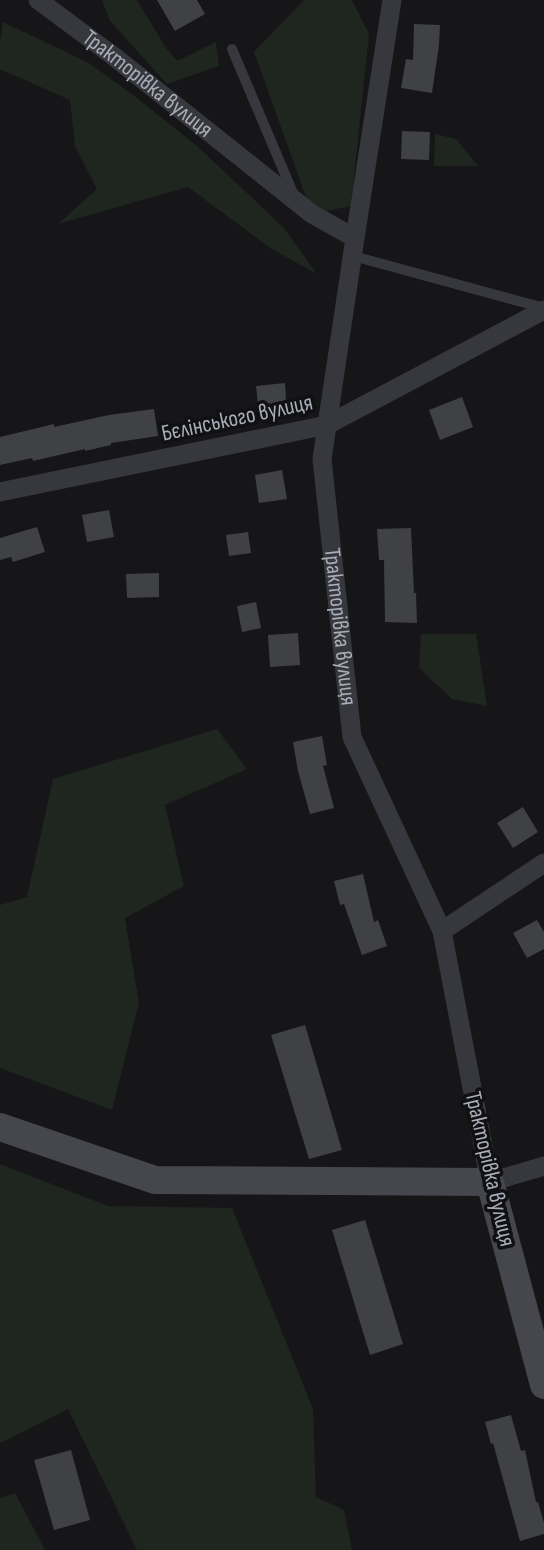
<svg xmlns="http://www.w3.org/2000/svg" width="544" height="1550" font-family="'Sofia Sans Condensed',sans-serif">
  <rect width="100%" height="100%" fill="#161618"/>
  <g fill="#1e261f">
    <path d="M 102,0 L 137,0 L 166,48 L 177,61 L 216,42 L 219,66 L 167,84 L 110,21 Z"/>
    <path d="M 304,0 L 352,0 L 369,34 L 351,206 L 312,214 L 254,52 Z"/>
    <path d="M 3,22 L 89,63 L 133,95 L 196,145 L 284,228 L 317,274 L 270,248 L 188,187 L 58,224 L 97,189 L 75,146 L 70,100 L 0,69 L 0,41 Z"/>
    <path d="M 435,134 L 456,139 L 478,166 L 434,166 Z"/>
    <path d="M 421,634 L 476,634 L 487,706 L 452,699 L 419,668 Z"/>
    <path d="M 217,729 L 247,769 L 165,805 L 184,886 L 125,918 L 139,1003 L 112,1110 L 0,1068 L 0,905 L 27,897 L 53,779 Z"/>
    <path d="M 0,1164 L 108,1206 L 232,1208 L 313,1409 L 316,1497 L 344,1510 L 352,1550 L 137,1550 L 68,1409 L 0,1443 Z"/>
    <path d="M 15,1493 L 45,1550 L 0,1550 L 0,1498 Z"/>
  </g>
  <g fill="#404145">
    <path d="M 157,0 L 197,0 L 205,14 L 175,31 Z"/>
    <path d="M 414,24 L 440,25 L 439,45 L 432,93 L 401,88 L 406,59 L 413,60 Z"/>
    <path d="M 402,131 L 430,132 L 429,160 L 401,159 Z"/>
    <path d="M 285,383 L 287,414 L 259,416 L 256,386 Z"/>
    <path d="M 462,397 L 473,427 L 440,440 L 429,410 Z"/>
    <path d="M 154,409 L 158,436 L 111,443 L 111,445 L 85,451 L 85,449 L 33,461 L 32,458 L 0,465 L 0,437 L 54,424 L 54,427 L 109,415 Z"/>
    <path d="M 282,470 L 287,499 L 259,503 L 255,475 Z"/>
    <path d="M 109,510 L 114,537 L 87,542 L 82,515 Z"/>
    <path d="M 37,527 L 45,552 L 13,562 L 11,557 L 0,560 L 0,538 Z"/>
    <path d="M 411,528 L 414,593 L 416,593 L 417,623 L 385,622 L 384,560 L 379,560 L 377,529 Z"/>
    <path d="M 248,532 L 251,553 L 229,556 L 226,535 Z"/>
    <path d="M 159,573 L 159,597 L 127,598 L 126,574 Z"/>
    <path d="M 256,602 L 261,628 L 242,632 L 237,606 Z"/>
    <path d="M 298,633 L 300,665 L 270,667 L 268,635 Z"/>
    <path d="M 322,736 L 327,765 L 323,766 L 334,808 L 310,814 L 298,771 L 293,742 Z"/>
    <path d="M 523,807 L 538,832 L 513,848 L 497,823 Z"/>
    <path d="M 363,874 L 374,922 L 378,920 L 387,946 L 362,955 L 344,904 L 340,905 L 334,881 Z"/>
    <path d="M 537,920 L 544,932 L 544,949 L 527,958 L 513,933 Z"/>
    <path d="M 305,1025 L 342,1150 L 309,1159 L 271,1035 Z"/>
    <path d="M 365,1220 L 403,1344 L 370,1355 L 332,1230 Z"/>
    <path d="M 511,1415 L 521,1451 L 525,1450 L 536,1502 L 538,1502 L 544,1523 L 544,1534 L 520,1541 L 493,1443 L 491,1444 L 485,1422 Z"/>
    <path d="M 71,1450 L 90,1520 L 54,1530 L 34,1460 Z"/>
  </g>
  <g fill="none" stroke-linecap="round" stroke-linejoin="round">
    <g stroke="#37383d" stroke-width="10">
      <path d="M 232,49 L 293,193"/>
      <path d="M 353,256 L 544,308"/>
    </g>
    <g stroke="#37383d" stroke-width="19">
      <path id="s1" d="M 38,0 L 112,55 L 312,214 L 355,238 L 322,459 L 352,737 L 442,931 L 490,1182 L 544,1166"/>
      <path d="M 355,238 L 392,0"/>
      <path d="M 0,492 L 327,425 L 544,310"/>
      <path d="M 442,931 L 544,863"/>
    </g>
    <path stroke="#45474d" stroke-width="28" d="M 0,1127 L 155,1180 L 490,1182 L 544,1385"/>
  </g>
  <g text-anchor="middle" dominant-baseline="central" stroke-width="7" stroke-linejoin="round" paint-order="stroke">
    <g font-size="23" fill="#a8adb8" stroke="#111113">
      <text stroke="none"><textPath href="#s1" startOffset="138">Тракторівка вулиця</textPath></text>
      <text transform="translate(237 418) rotate(-12)">Бєлінського вулиця</text>
      <text stroke="none"><textPath href="#s1" startOffset="789">Тракторівка вулиця</textPath></text>
      <text transform="translate(490 1169) rotate(77)">Тракторівка вулиця</text>
    </g>
  </g>
</svg>
